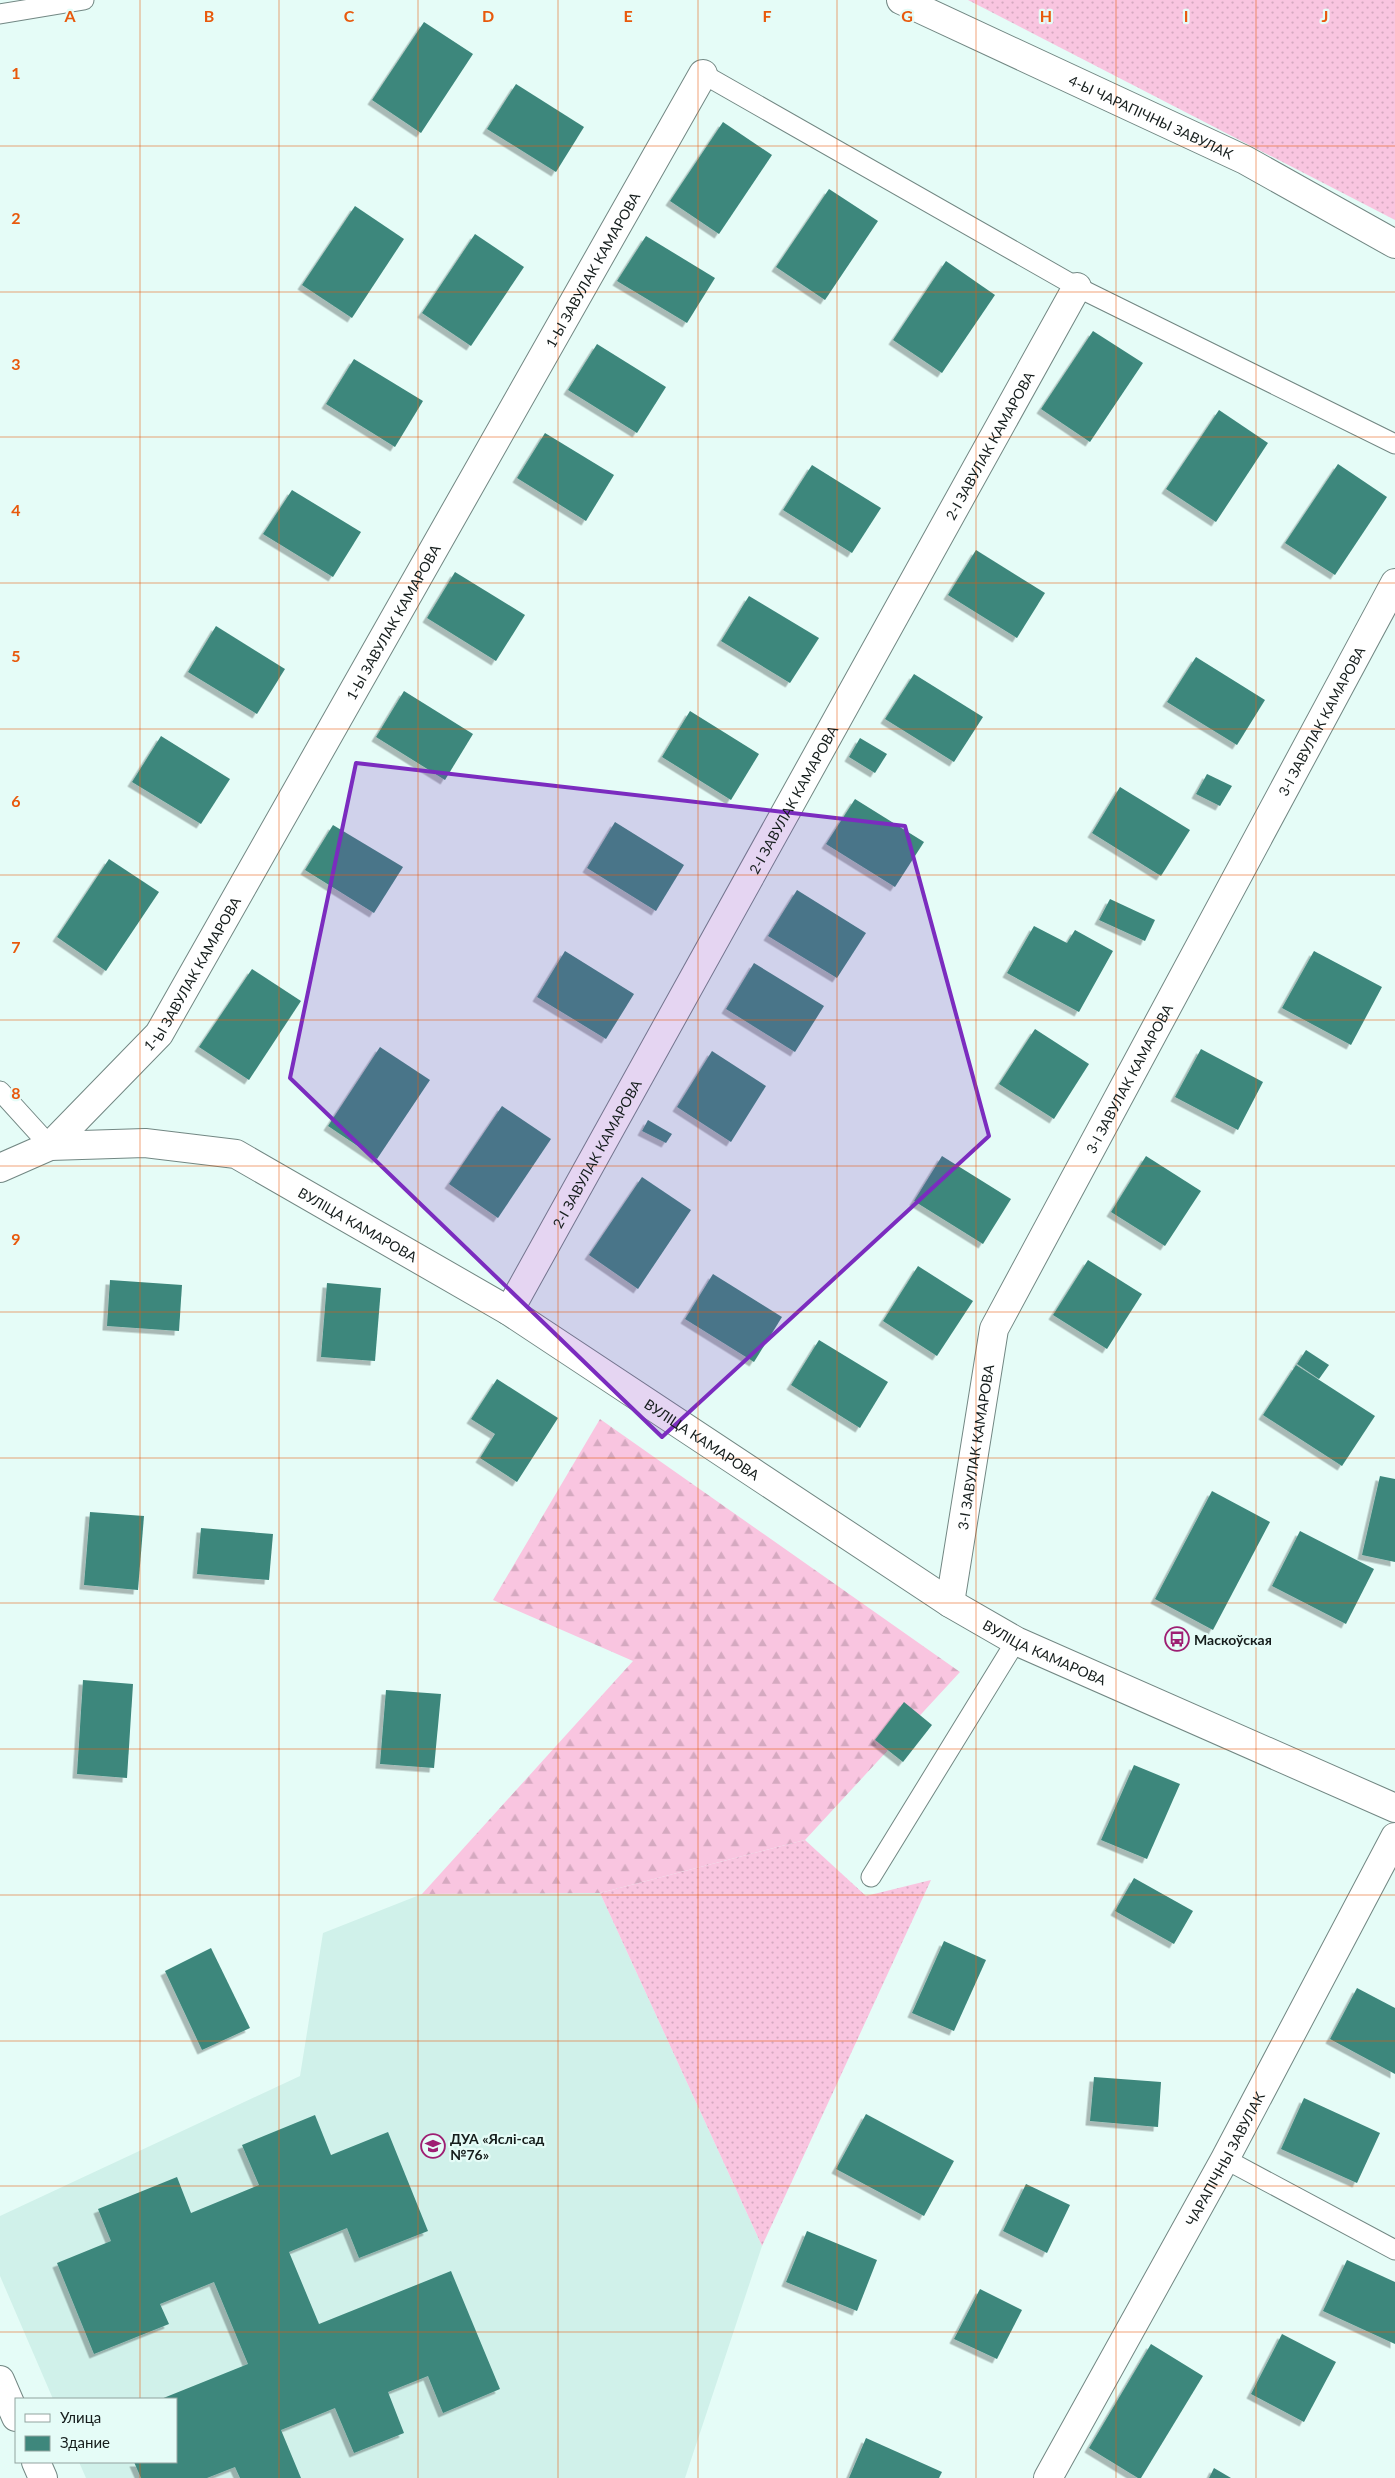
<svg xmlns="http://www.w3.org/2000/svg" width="1395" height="2478" font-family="Lato,sans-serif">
  <defs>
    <pattern id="grass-dots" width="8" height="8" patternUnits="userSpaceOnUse" patternTransform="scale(1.25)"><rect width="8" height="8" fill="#f9c5e0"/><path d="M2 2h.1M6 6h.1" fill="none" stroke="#d5a9c0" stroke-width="1.8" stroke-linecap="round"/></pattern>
    <pattern id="forest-firs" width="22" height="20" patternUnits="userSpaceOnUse" patternTransform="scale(1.25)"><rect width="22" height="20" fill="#f9c5e0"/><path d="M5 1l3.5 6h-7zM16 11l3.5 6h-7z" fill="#d5a9c0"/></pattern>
    <filter id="shadow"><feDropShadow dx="-4.5" dy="4.5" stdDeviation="0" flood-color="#0004"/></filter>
  </defs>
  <rect width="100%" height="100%" fill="#e5fcf7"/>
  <path fill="#d0f1ea" d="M 600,1893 L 762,2246 L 685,2478 L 86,2478 L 79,2462 L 176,2462 L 176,2399 L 53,2399 L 0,2276 L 0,2216 L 300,2076 L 323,1933 L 422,1894 Z"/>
  <g fill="url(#grass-dots)">
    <path d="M 968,0 L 1395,0 L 1395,220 Z"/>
    <path d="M 805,1840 L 866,1896 L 931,1880 L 762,2246 L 600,1893 Z"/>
  </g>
  <path fill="url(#forest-firs)" d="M 600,1419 L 960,1672 L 805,1840 L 600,1893 L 422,1894 L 633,1661 L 493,1600 Z"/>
  <g fill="#3e877c" filter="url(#shadow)">
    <path d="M 424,22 L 473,54 L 421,133 L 372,100 Z"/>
    <path d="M 516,84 L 584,127 L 556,172 L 487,129 Z"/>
    <path d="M 723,122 L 772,155 L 719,234 L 670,201 Z"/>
    <path d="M 829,189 L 878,221 L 825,300 L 776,267 Z"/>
    <path d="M 355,206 L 404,239 L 352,318 L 302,285 Z"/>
    <path d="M 475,234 L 524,267 L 471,346 L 422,313 Z"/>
    <path d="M 646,236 L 715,278 L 687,323 L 617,281 Z"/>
    <path d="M 946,261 L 995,295 L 942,373 L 893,340 Z"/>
    <path d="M 1093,331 L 1143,363 L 1090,442 L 1041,409 Z"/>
    <path d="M 597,344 L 666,387 L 637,433 L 568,390 Z"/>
    <path d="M 354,359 L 423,401 L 395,447 L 326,404 Z"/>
    <path d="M 1219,410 L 1268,443 L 1216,522 L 1166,489 Z"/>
    <path d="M 545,433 L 614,475 L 586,521 L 517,478 Z"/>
    <path d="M 1338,464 L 1387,497 L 1335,575 L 1285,543 Z"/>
    <path d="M 812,465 L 881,508 L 852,553 L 783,510 Z"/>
    <path d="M 292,490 L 361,532 L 333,577 L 263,534 Z"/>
    <path d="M 976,550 L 1045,593 L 1017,638 L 948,595 Z"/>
    <path d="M 455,572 L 525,615 L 496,661 L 427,618 Z"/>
    <path d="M 749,596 L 819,638 L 790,683 L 721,641 Z"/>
    <path d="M 216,626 L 285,669 L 257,714 L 188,672 Z"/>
    <path d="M 1196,657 L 1265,700 L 1237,745 L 1167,702 Z"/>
    <path d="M 914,674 L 983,717 L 954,762 L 885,719 Z"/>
    <path d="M 404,691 L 473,734 L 445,780 L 376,737 Z"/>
    <path d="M 690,711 L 759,754 L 731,800 L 662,757 Z"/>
    <path d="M 161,736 L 230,779 L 201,824 L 132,782 Z"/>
    <path d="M 860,738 L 887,754 L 875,773 L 849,757 Z"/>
    <path d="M 1207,774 L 1232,786 L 1220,806 L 1196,794 Z"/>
    <path d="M 1120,787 L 1190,830 L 1161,876 L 1092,833 Z"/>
    <path d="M 855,799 L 924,842 L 895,887 L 826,844 Z"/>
    <path d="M 615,822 L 684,865 L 656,911 L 587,868 Z"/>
    <path d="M 333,825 L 403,867 L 374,913 L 305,870 Z"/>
    <path d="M 109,859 L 159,892 L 106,971 L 57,937 Z"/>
    <path d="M 797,890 L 866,933 L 837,978 L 768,936 Z"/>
    <path d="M 1110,899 L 1155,920 L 1145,941 L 1099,920 Z"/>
    <path d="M 1034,926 L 1067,943 L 1075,930 L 1113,951 L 1079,1012 L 1007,973 Z"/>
    <path d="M 565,951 L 634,994 L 606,1039 L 537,997 Z"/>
    <path d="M 1314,951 L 1382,987 L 1351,1045 L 1282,1008 Z"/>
    <path d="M 754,963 L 824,1006 L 795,1052 L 726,1009 Z"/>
    <path d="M 252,969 L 301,1001 L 249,1080 L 199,1047 Z"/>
    <path d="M 1035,1029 L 1089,1064 L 1054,1119 L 999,1084 Z"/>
    <path d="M 380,1047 L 430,1080 L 377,1159 L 328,1126 Z"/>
    <path d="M 1201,1049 L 1263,1082 L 1238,1130 L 1175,1097 Z"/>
    <path d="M 712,1051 L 766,1086 L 731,1142 L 677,1107 Z"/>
    <path d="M 502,1106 L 551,1139 L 498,1218 L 449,1184 Z"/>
    <path d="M 648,1120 L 672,1134 L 666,1143 L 642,1131 Z"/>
    <path d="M 942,1156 L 1011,1199 L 983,1244 L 914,1201 Z"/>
    <path d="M 1146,1156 L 1201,1191 L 1165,1246 L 1111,1212 Z"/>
    <path d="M 642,1177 L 691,1210 L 638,1289 L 589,1255 Z"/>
    <path d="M 1088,1260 L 1142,1294 L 1107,1349 L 1053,1315 Z"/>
    <path d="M 918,1266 L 973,1301 L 937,1356 L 883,1321 Z"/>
    <path d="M 713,1274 L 782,1317 L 754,1362 L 685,1319 Z"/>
    <path d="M 110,1280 L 182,1285 L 179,1331 L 107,1326 Z"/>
    <path d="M 327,1283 L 381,1288 L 375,1361 L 321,1357 Z"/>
    <path d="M 819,1340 L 888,1382 L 860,1428 L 791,1385 Z"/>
    <path d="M 1306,1350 L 1329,1365 L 1319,1379 L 1297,1364 Z"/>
    <path d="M 1296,1365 L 1375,1416 L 1342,1466 L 1263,1415 Z"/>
    <path d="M 497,1379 L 558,1418 L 517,1482 L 480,1458 L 495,1434 L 471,1419 Z"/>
    <path d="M 1380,1476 L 1395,1479 L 1395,1562 L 1362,1555 Z"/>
    <path d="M 1212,1491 L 1270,1522 L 1213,1630 L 1155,1599 Z"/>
    <path d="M 90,1512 L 144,1516 L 138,1590 L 84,1585 Z"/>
    <path d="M 201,1528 L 273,1534 L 269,1580 L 197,1574 Z"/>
    <path d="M 1300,1531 L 1374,1569 L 1346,1624 L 1272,1586 Z"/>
    <path d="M 83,1680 L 133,1684 L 127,1778 L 77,1774 Z"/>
    <path d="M 386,1690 L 441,1694 L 434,1768 L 380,1764 Z"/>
    <path d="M 904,1702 L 932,1725 L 903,1762 L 875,1740 Z"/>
    <path d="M 1134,1765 L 1180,1784 L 1147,1859 L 1101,1840 Z"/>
    <path d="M 1134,1878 L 1193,1911 L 1174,1944 L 1115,1911 Z"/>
    <path d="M 944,1941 L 986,1960 L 954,2031 L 912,2013 Z"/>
    <path d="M 211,1948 L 250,2028 L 202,2050 L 165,1971 Z"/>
    <path d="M 1357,1988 L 1395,2008 L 1395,2074 L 1330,2039 Z"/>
    <path d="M 1094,2077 L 1161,2082 L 1158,2127 L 1090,2121 Z"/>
    <path d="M 1304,2098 L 1380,2133 L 1357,2183 L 1281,2149 Z"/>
    <path d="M 866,2114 L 954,2161 L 924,2216 L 836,2169 Z"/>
    <path d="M 315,2115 L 331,2155 L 388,2132 L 428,2231 L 359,2258 L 347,2228 L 289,2252 L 319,2324 L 451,2271 L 500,2389 L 443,2413 L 428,2376 L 388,2392 L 404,2433 L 354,2453 L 335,2408 L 281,2430 L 301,2478 L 240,2478 L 235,2467 L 207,2478 L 141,2478 L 134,2462 L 176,2462 L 176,2399 L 161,2399 L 248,2364 L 214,2282 L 160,2304 L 169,2324 L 94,2354 L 57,2263 L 111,2241 L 98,2209 L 177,2177 L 191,2213 L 259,2185 L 242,2145 Z"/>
    <path d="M 1026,2184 L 1070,2205 L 1047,2253 L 1003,2231 Z"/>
    <path d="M 807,2231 L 877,2260 L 857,2311 L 786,2282 Z"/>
    <path d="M 1347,2260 L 1395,2282 L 1395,2344 L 1323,2311 Z"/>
    <path d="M 980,2289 L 1022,2310 L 997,2359 L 954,2339 Z"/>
    <path d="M 1282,2334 L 1336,2362 L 1304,2422 L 1251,2394 Z"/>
    <path d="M 1151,2344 L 1203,2376 L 1141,2478 L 1138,2478 L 1089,2448 Z"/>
    <path d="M 866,2438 L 942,2472 L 939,2478 L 849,2478 Z"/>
    <path d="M 1214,2468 L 1231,2478 L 1209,2478 Z"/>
  </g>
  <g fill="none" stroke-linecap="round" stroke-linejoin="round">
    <g stroke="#728783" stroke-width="21">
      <g id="lane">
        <path d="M 0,14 L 84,0"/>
        <path d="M 703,74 L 1077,287 L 1395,444"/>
        <path d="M 0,1091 L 50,1146"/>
        <path d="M 871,1877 L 1016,1641"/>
        <path d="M 1225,2159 L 1395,2250"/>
      </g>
    </g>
    <g stroke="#728783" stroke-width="30">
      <g id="street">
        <path id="s1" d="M 901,0 L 1245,160 L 1395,244"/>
        <path id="s2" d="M 50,1146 L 159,1034 L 703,74"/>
        <path id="s3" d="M 509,1311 L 1077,287"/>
        <path id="s4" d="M 950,1603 L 994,1329 L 1395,583"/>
        <path d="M 0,2380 L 16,2417"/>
        <path d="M 36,2462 L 43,2478"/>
        <path id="s5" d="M 1048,2478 L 1225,2159 L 1395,1837"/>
      </g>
    </g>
    <g stroke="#728783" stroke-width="30">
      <g id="secondary">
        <path id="s6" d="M 0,1168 L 50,1146 L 145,1143 L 236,1154 L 509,1311 L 950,1603 L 1016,1641 L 1395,1808"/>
      </g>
    </g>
    <use href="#lane" stroke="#fff" stroke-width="19"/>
    <use href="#street" stroke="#fff" stroke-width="28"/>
    <use href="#secondary" stroke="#fff" stroke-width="28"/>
  </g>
  <path fill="#7b2cbf" fill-opacity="0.2" stroke="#7b2cbf" stroke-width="4" stroke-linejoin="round" d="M 356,763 L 905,826 L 989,1136 L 662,1437 L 290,1078 Z"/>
  <path fill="none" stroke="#e8590c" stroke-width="1" stroke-opacity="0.55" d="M 140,0 L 140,2399M 279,0 L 279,2478M 418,0 L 418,2478M 558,0 L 558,2478M 698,0 L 698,2478M 837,0 L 837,2478M 976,0 L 976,2478M 1116,0 L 1116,2478M 1256,0 L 1256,2478M 0,146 L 1395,146M 0,292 L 1395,292M 0,437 L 1395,437M 0,583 L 1395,583M 0,729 L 1395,729M 0,875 L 1395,875M 0,1020 L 1395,1020M 0,1166 L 1395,1166M 0,1312 L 1395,1312M 0,1458 L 1395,1458M 0,1603 L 1395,1603M 0,1749 L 1395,1749M 0,1895 L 1395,1895M 0,2041 L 1395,2041M 0,2186 L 1395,2186M 0,2332 L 1395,2332M 140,2462 L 140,2478"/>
  <defs>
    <g id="bus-ring" transform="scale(1.25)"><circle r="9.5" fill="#e5fcf7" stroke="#9e1f73" stroke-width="1.5"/><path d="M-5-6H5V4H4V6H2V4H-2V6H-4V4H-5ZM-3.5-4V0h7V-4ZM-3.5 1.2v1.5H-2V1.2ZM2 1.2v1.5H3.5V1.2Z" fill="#9e1f73"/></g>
    <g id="school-ring" transform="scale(1.25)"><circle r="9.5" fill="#e5fcf7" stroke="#9e1f73" stroke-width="1.5"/><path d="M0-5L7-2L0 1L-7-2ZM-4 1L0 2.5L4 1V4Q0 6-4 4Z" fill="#9e1f73"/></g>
  </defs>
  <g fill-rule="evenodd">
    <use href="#bus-ring" x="1177" y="1639"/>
    <use href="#school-ring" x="433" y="2146"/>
  </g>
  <g text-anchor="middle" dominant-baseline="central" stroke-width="4.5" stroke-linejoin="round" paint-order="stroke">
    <g font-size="14" fill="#151d1c" stroke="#e5fcf7">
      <text stroke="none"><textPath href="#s1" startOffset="276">4-Ы ЧАРАПІЧНЫ ЗАВУЛАК</textPath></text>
      <text stroke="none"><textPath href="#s2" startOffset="1035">1-Ы ЗАВУЛАК КАМАРОВА</textPath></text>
      <text stroke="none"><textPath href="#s3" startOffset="990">2-І ЗАВУЛАК КАМАРОВА</textPath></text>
      <text stroke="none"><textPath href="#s2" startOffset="630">1-Ы ЗАВУЛАК КАМАРОВА</textPath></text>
      <text stroke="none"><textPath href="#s4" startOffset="968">3-І ЗАВУЛАК КАМАРОВА</textPath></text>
      <text stroke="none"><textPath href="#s3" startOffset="585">2-І ЗАВУЛАК КАМАРОВА</textPath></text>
      <text stroke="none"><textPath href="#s2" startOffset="225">1-Ы ЗАВУЛАК КАМАРОВА</textPath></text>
      <text stroke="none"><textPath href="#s4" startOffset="562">3-І ЗАВУЛАК КАМАРОВА</textPath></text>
      <text stroke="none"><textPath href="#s3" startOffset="180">2-І ЗАВУЛАК КАМАРОВА</textPath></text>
      <text stroke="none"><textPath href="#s6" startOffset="382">ВУЛІЦА КАМАРОВА</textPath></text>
      <text stroke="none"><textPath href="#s6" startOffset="788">ВУЛІЦА КАМАРОВА</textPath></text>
      <text stroke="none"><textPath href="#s4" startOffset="158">3-І ЗАВУЛАК КАМАРОВА</textPath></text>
      <text stroke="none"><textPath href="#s6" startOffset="1192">ВУЛІЦА КАМАРОВА</textPath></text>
      <text stroke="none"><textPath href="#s5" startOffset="365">ЧАРАПІЧНЫ ЗАВУЛАК</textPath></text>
    </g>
    <g font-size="14" font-weight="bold" fill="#151d1c" stroke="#e5fcf7" text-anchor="start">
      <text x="1194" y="1639">Маскоўская</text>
      <text x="450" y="2138">ДУА «Яслі-сад<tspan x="450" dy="16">№76»</tspan></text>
    </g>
  </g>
  <g font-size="16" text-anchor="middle" font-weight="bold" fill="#e8590c" stroke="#e5fcf7" stroke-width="4.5" stroke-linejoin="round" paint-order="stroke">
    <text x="70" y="22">A</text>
    <text x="209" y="22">B</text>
    <text x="349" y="22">C</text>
    <text x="488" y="22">D</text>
    <text x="628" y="22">E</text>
    <text x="767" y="22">F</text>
    <text x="907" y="22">G</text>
    <text x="1046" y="22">H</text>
    <text x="1186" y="22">I</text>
    <text x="1325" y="22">J</text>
    <text x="16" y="79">1</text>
    <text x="16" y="224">2</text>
    <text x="16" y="370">3</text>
    <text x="16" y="516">4</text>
    <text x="16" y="662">5</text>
    <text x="16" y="807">6</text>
    <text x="16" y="953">7</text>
    <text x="16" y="1099">8</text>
    <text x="16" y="1245">9</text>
  </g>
  <rect x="15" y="2398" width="162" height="65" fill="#e5fcf7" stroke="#92a39f"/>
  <rect x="25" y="2414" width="25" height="8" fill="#ffffff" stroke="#92a39f"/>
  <text x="60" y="2423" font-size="15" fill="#151d1c">Улица</text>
  <rect x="25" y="2436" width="25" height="15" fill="#3e877c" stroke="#92a39f"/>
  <text x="60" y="2448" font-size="15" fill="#151d1c">Здание</text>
</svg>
